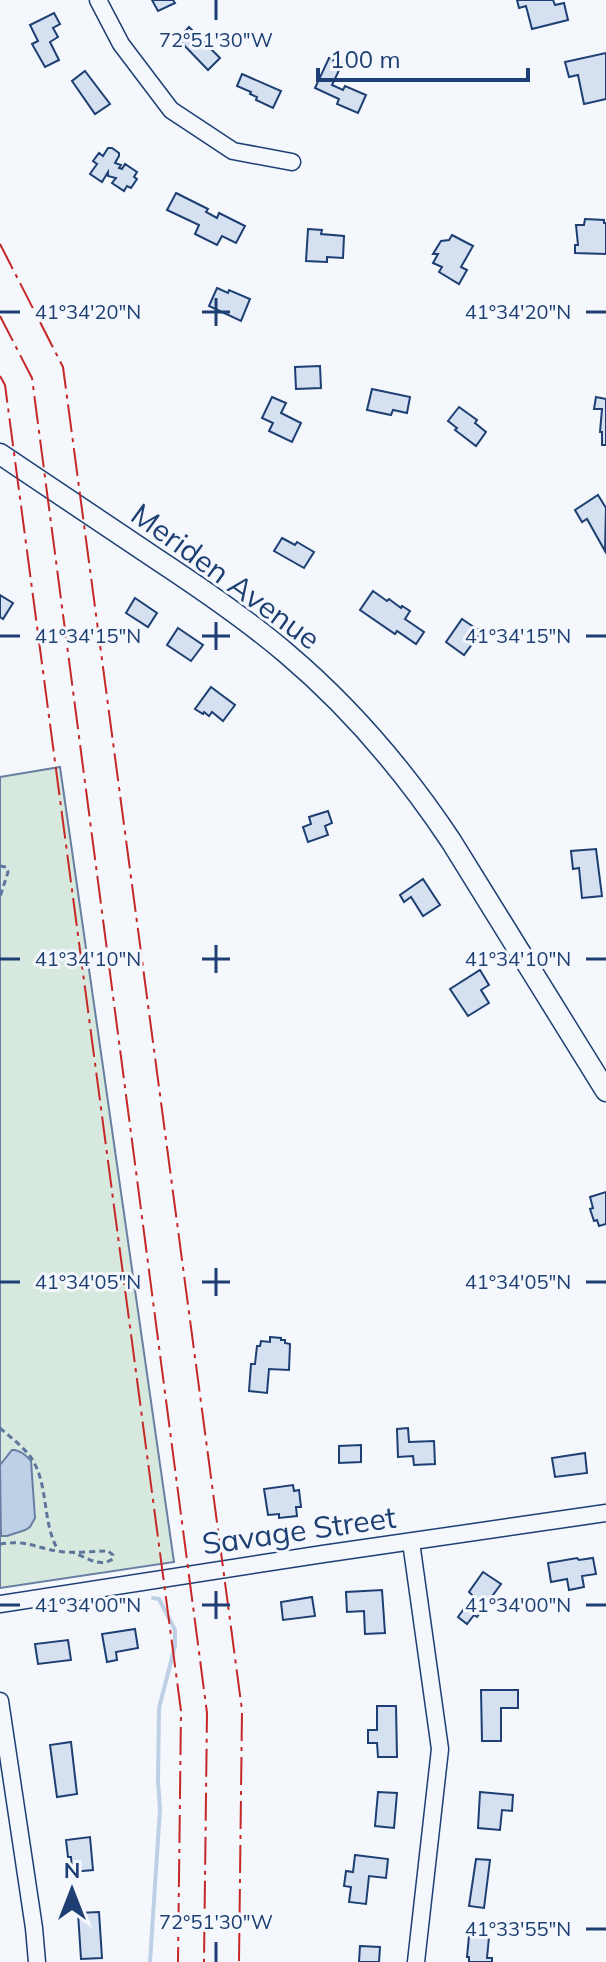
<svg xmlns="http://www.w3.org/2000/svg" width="606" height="1962" font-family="Mulish,sans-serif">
  <rect width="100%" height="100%" fill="#f4f7fb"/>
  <path fill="#d7e8df" stroke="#687fa3" stroke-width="2" d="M 60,767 L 174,1562 L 0,1588 L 0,777 Z"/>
  <path fill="#bed0e5" stroke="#687fa3" stroke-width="2" d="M 12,1450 C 19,1449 27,1456 31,1461 L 35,1518 L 30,1527 L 25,1530 L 7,1536 L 1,1536 L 0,1465 Z"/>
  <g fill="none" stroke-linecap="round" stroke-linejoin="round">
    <path stroke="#bed0e5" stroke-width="4" d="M 150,1962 L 160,1809 L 158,1781 L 159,1708 L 175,1646 L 175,1630 L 159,1599 L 153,1598"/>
  </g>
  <g fill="#d5e0f0" stroke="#1d3f73" stroke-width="2">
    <path d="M 152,0 L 173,0 L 175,3 L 158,11 Z"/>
    <path d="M 517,0 L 553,0 L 555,5 L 564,3 L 568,20 L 532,29 L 526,6 L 519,8 Z"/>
    <path d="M 54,13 L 60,24 L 53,28 L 58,37 L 50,42 L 59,60 L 45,67 L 32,44 L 38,41 L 30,25 Z"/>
    <path d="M 189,27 L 220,58 L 208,70 L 178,39 Z"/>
    <path d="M 606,53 L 606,99 L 584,104 L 578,75 L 569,77 L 565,62 Z"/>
    <path d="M 329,58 L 342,64 L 332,85 L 343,90 L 345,86 L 366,95 L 358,113 L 337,104 L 339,99 L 315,88 Z"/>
    <path d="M 85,71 L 110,104 L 95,114 L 72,81 Z"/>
    <path d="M 242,74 L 281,91 L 273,108 L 256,100 L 257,97 L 250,94 L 251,92 L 237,86 Z"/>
    <path d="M 108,148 L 112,148 L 119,153 L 119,156 L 115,163 L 121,165 L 119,168 L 122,169 L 125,164 L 137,172 L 134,177 L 137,179 L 131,188 L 127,186 L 124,191 L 112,183 L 116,178 L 108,176 L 108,172 L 102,182 L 90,174 L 97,164 L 93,161 L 99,153 L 103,156 Z"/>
    <path d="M 176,193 L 208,209 L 206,212 L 217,218 L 219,213 L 245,226 L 236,243 L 222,236 L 217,245 L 195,234 L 199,225 L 167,210 Z"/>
    <path d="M 585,219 L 604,220 L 604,223 L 606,223 L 606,254 L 575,253 L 575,245 L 578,245 L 576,225 L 584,225 Z"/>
    <path d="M 308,229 L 322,230 L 321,234 L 344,236 L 343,258 L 327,257 L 327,262 L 306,261 Z"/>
    <path d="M 452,235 L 473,246 L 461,267 L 467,270 L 459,284 L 439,272 L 442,267 L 433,263 L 438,254 L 433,254 L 441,241 L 449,240 Z"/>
    <path d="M 217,288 L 228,293 L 229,290 L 250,299 L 241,321 L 209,306 Z"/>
    <path d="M 320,366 L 321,388 L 296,389 L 295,367 Z"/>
    <path d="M 372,389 L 410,397 L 407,413 L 393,410 L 391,415 L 367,410 Z"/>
    <path d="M 272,397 L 286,403 L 281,413 L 301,423 L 292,442 L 269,431 L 273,423 L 262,418 Z"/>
    <path d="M 596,397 L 606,399 L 606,445 L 602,445 L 602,432 L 600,432 L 602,409 L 594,409 Z"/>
    <path d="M 459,407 L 477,420 L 475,423 L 486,432 L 476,446 L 455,430 L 457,428 L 448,421 Z"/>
    <path d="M 598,495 L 606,508 L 605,551 L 587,519 L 582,522 L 575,510 Z"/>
    <path d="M 282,538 L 295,545 L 297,542 L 314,552 L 304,568 L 274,551 Z"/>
    <path d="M 373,591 L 387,601 L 389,599 L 401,608 L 402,606 L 410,611 L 405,619 L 424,632 L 416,644 L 397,631 L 395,634 L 360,610 Z"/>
    <path d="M 0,595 L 13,603 L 3,619 L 0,617 Z"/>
    <path d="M 135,598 L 157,613 L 148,627 L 126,613 Z"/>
    <path d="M 462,619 L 481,632 L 464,655 L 446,642 Z"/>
    <path d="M 178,628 L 203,645 L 191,661 L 167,645 Z"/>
    <path d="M 211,687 L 235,705 L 223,721 L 212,712 L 209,716 L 204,712 L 203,714 L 195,709 Z"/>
    <path d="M 328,811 L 332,823 L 325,826 L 328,835 L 308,842 L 303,827 L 311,824 L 309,817 Z"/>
    <path d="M 596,849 L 602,896 L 582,898 L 579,868 L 573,869 L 571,851 Z"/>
    <path d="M 423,879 L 440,905 L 423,916 L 411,897 L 404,902 L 400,895 Z"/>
    <path d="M 480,970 L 489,985 L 481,990 L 489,1003 L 468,1016 L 450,989 Z"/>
    <path d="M 606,1192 L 606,1224 L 599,1226 L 597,1220 L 594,1221 L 590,1209 L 593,1208 L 590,1197 Z"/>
    <path d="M 270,1337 L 281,1338 L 281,1340 L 285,1340 L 285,1343 L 290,1344 L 289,1370 L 269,1369 L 267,1393 L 249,1391 L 251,1364 L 255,1364 L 257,1346 L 260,1346 L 261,1341 L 270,1342 Z"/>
    <path d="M 408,1428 L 409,1442 L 434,1441 L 435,1464 L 414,1465 L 413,1456 L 398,1457 L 397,1429 Z"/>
    <path d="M 361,1445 L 361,1462 L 339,1463 L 339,1446 Z"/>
    <path d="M 585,1453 L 587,1473 L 555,1477 L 552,1458 Z"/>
    <path d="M 293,1485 L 294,1491 L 299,1490 L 301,1507 L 296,1507 L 297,1516 L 279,1518 L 279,1514 L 268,1515 L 264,1489 Z"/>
    <path d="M 577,1558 L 579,1560 L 593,1558 L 596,1574 L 582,1576 L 584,1587 L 569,1590 L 567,1579 L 551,1582 L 548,1563 Z"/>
    <path d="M 483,1572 L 501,1584 L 477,1617 L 474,1615 L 467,1624 L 458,1617 L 473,1596 L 469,1592 Z"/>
    <path d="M 382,1590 L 385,1633 L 365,1634 L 364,1611 L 347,1612 L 346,1592 Z"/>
    <path d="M 312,1597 L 315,1616 L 283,1620 L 281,1602 Z"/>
    <path d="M 135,1629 L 138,1648 L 116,1652 L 117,1660 L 107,1662 L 102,1634 Z"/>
    <path d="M 68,1640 L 71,1660 L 38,1664 L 35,1644 Z"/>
    <path d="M 481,1690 L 518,1690 L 518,1708 L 501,1708 L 501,1741 L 482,1741 Z"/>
    <path d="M 377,1706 L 396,1706 L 397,1757 L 378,1757 L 377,1743 L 368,1743 L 368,1730 L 377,1730 Z"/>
    <path d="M 71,1742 L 77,1794 L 57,1797 L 50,1745 Z"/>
    <path d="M 378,1792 L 397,1793 L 394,1828 L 375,1826 Z"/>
    <path d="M 480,1792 L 513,1795 L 512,1811 L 502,1810 L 500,1830 L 478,1828 Z"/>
    <path d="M 90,1837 L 93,1870 L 72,1872 L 71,1857 L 68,1857 L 66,1840 Z"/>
    <path d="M 355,1855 L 388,1859 L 386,1878 L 369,1876 L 366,1904 L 349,1902 L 351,1887 L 344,1886 L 346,1871 L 353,1872 Z"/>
    <path d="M 476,1859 L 490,1860 L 484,1908 L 469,1906 Z"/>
    <path d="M 99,1912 L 102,1958 L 81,1959 L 78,1913 Z"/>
    <path d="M 469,1936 L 489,1937 L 487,1958 L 492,1958 L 492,1962 L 469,1962 L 469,1957 L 467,1957 Z"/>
    <path d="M 360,1946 L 380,1947 L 379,1962 L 359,1962 Z"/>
  </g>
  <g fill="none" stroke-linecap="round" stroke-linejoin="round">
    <g stroke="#1d3f73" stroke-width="19">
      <g id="minor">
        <path d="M 98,0 L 121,44 L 171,110 L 233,151 L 292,162"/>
        <path d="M 411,1542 L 440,1749 L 416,1962"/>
        <path d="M 0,1604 L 323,1554 L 606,1513"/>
        <path d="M 0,1701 L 34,1928 L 37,1962"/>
      </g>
    </g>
    <g stroke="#1d3f73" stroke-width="23">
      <path id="major" d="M 0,454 C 52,489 105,524 158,560 C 202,589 246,619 286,653 C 350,707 405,772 451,841 L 606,1091"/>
    </g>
    <g stroke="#5e769c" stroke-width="3" stroke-dasharray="6 4" stroke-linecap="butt">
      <path d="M 0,866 L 6,867 L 8,872 L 0,897"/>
      <path d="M 0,1428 C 10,1437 24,1447 32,1459 C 49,1486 42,1523 58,1550"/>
      <path d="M 0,1544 C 26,1540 34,1547 57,1551 C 73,1554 92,1551 108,1551 L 113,1555 L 113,1559 C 99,1568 86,1557 72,1552"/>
    </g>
    <use href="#minor" stroke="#f4f7fb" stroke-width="16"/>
    <use href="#major" stroke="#f4f7fb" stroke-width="20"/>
    <g stroke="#c62828" stroke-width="2" stroke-dasharray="28 6 4 6" stroke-linecap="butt">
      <path d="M 0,244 L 63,367 L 242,1710 L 239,1962"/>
      <path d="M 0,316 L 32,378 L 207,1713 L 204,1962"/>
      <path d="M 0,376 L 5,385 L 181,1711 L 178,1962"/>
    </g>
  </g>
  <path fill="none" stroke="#1d3f73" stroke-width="3" d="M 216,0 L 216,20M 216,298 L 216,326M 0,312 L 20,312M 202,312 L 230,312M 586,312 L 606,312M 216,622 L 216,650M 0,636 L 20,636M 202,636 L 230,636M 586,636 L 606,636M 216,945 L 216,973M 0,959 L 20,959M 202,959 L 230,959M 586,959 L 606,959M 216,1268 L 216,1296M 0,1282 L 20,1282M 202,1282 L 230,1282M 586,1282 L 606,1282M 216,1591 L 216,1619M 0,1605 L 20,1605M 202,1605 L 230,1605M 586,1605 L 606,1605M 586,1929 L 606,1929M 216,1942 L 216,1962"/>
  <g text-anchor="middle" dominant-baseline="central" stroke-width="6" stroke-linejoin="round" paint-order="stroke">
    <g font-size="30" fill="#1d3f73" stroke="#f4f7fb">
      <text transform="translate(226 576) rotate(36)">Meriden Avenue</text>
      <text transform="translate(299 1530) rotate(-8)">Savage Street</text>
    </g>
  </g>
  <g font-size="20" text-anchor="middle" fill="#1d3f73" stroke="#f4f7fb" stroke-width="6" stroke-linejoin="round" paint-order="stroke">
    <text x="216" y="47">72°51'30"W</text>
    <text x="88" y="319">41°34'20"N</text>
    <text x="518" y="319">41°34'20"N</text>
    <text x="88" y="643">41°34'15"N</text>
    <text x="518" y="643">41°34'15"N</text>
    <text x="88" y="966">41°34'10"N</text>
    <text x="518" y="966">41°34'10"N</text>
    <text x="88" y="1289">41°34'05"N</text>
    <text x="518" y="1289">41°34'05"N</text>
    <text x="88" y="1612">41°34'00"N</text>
    <text x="518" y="1612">41°34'00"N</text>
    <text x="216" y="1929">72°51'30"W</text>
    <text x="518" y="1936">41°33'55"N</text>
  </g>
  <g transform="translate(72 1890)" stroke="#f4f7fb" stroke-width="6" paint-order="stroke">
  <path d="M0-6L14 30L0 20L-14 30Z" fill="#1d3f73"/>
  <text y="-12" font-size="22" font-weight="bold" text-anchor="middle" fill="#1d3f73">N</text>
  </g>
  <path d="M318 68v12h210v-12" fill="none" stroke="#1d3f73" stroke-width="4"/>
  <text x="330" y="68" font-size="24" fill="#1d3f73" stroke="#f4f7fb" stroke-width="6" paint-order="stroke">100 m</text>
</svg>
